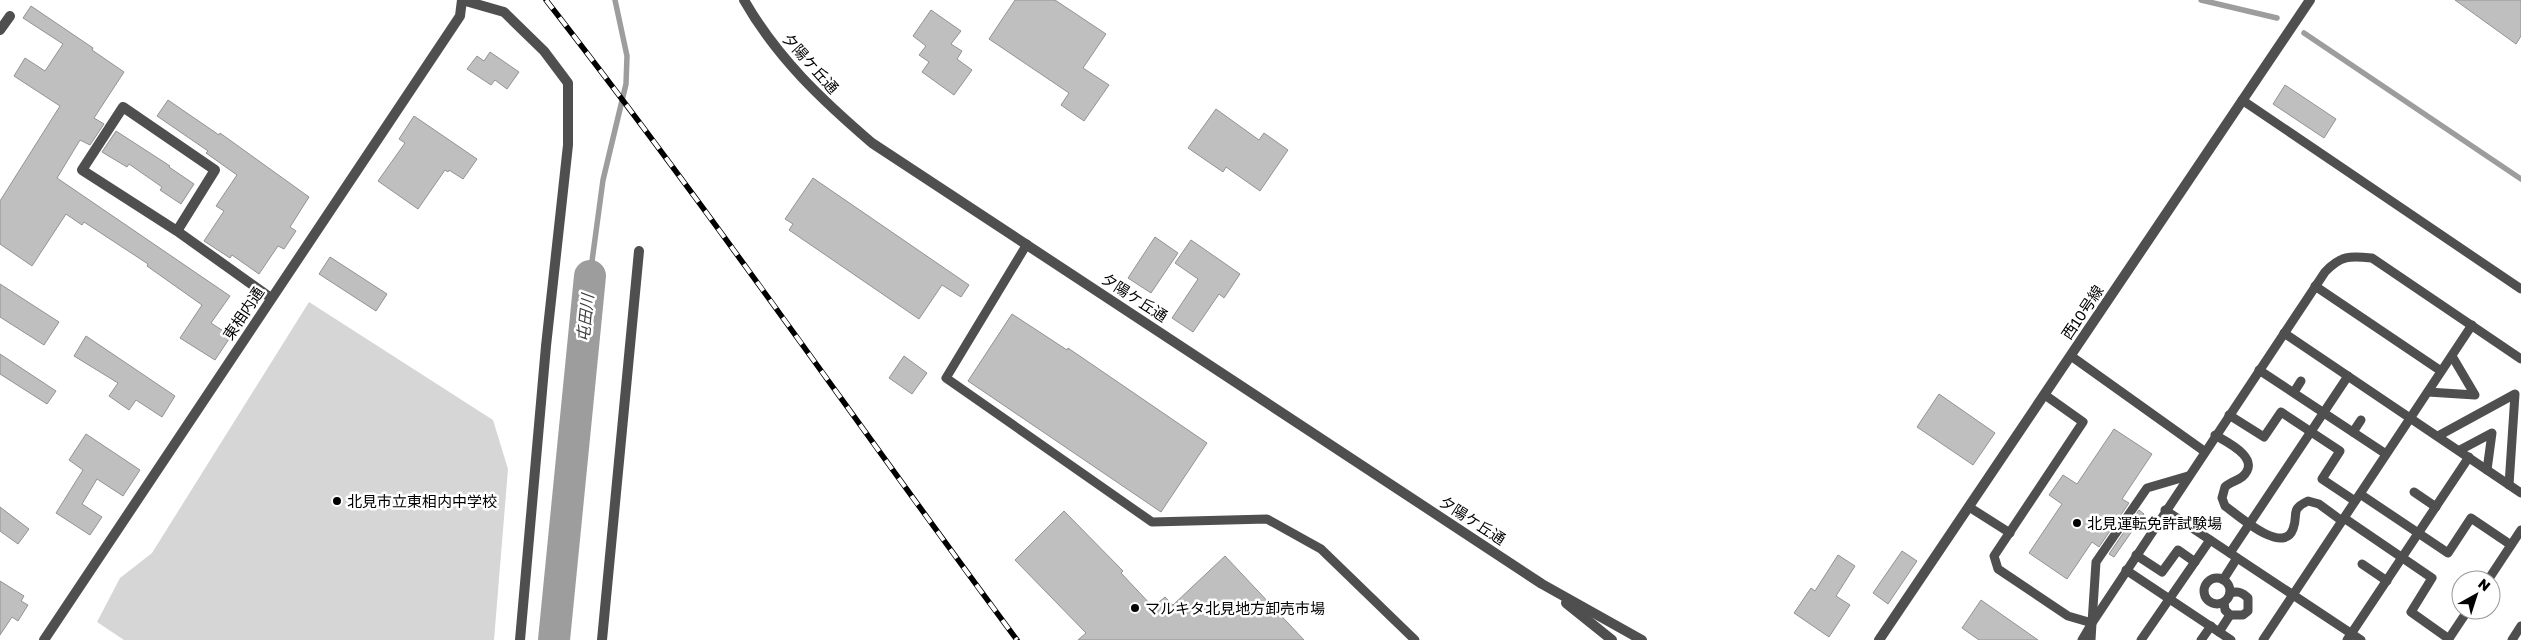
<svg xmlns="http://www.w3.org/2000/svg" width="2521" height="640" font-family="'Golos Text','Noto Sans JP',sans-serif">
  <rect width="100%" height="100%" fill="#fff"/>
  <path fill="#d6d6d6" d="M 309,302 L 493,420 L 508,469 L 494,640 L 124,640 L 97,622 L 120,578 L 152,553 Z"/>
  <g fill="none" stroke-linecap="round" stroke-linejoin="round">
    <g stroke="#9d9d9d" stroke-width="5.5">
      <path d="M 2201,0 L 2277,18"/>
      <path d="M 2304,33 L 2521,179"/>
      <path d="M 590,276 L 603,180 L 626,84 L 627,56 L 615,0"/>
    </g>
    <path stroke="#9d9d9d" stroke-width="32" d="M 554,640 L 590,276"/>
  </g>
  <g fill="#bfbfbf" stroke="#939393">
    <path d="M 1015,0 L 1055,0 L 1106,34 L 1083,68 L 1109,85 L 1084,121 L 1061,105 L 1069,93 L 989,39 Z"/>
    <path d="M 2455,0 L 2521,0 L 2521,36 L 2516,44 Z"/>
    <path d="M 31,6 L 93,48 L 92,50 L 124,72 L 94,118 L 104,124 L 90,145 L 80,140 L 57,178 L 230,296 L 211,323 L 231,336 L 215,360 L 180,338 L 202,305 L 147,266 L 148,264 L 84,222 L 82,225 L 66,214 L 32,266 L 0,244 L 0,201 L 60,106 L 14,76 L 25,58 L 45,71 L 63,44 L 23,18 Z"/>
    <path d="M 931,10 L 961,31 L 951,44 L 962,51 L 957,59 L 972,70 L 954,95 L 922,72 L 929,62 L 919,55 L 926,46 L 913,36 Z"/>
    <path d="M 490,52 L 519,72 L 507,89 L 495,80 L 491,85 L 467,69 L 477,56 L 484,61 Z"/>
    <path d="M 2285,85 L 2336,119 L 2324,138 L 2273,104 Z"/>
    <path d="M 168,100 L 219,135 L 220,133 L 309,197 L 290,227 L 296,231 L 284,249 L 278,246 L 259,274 L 232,255 L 230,258 L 204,241 L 224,211 L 216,206 L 237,175 L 206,153 L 208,151 L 157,116 Z"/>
    <path d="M 1216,109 L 1259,140 L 1264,133 L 1288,150 L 1260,191 L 1226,167 L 1223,172 L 1188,148 Z"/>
    <path d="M 414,116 L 477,159 L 463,179 L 449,170 L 448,172 L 445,170 L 418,209 L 378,181 L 405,143 L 399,139 Z"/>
    <path d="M 116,131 L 170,166 L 169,167 L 194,184 L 181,204 L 160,190 L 162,187 L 129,164 L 127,167 L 102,152 Z"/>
    <path d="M 813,178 L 969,285 L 961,297 L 942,285 L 919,319 L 789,230 L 793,224 L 785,219 Z"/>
    <path d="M 1155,237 L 1178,253 L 1151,293 L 1128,278 Z"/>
    <path d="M 1191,240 L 1240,274 L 1224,298 L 1219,294 L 1193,332 L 1172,318 L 1198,279 L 1175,263 Z"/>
    <path d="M 330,257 L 387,294 L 376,311 L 319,274 Z"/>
    <path d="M 0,284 L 59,322 L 44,345 L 0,317 Z"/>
    <path d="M 1012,314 L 1067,350 L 1068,348 L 1207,443 L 1161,512 L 968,381 Z"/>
    <path d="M 86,336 L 175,396 L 162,417 L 136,400 L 129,410 L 109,396 L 118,383 L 74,356 Z"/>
    <path d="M 0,354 L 56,391 L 47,404 L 0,374 Z"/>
    <path d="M 904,356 L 927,373 L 912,394 L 889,378 Z"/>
    <path d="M 1939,394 L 1995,433 L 1973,465 L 1917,427 Z"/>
    <path d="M 2114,429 L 2152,454 L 2122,499 L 2129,503 L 2099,547 L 2092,542 L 2067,579 L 2029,553 L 2062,504 L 2049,495 L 2063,475 L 2077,484 Z"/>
    <path d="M 86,434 L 140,470 L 123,496 L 97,479 L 82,504 L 102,517 L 90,535 L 56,513 L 83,470 L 69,460 Z"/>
    <path d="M 0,507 L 29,529 L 18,544 L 0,531 Z"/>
    <path d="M 2139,510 L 2144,514 L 2114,557 L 2109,554 Z"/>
    <path d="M 1064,511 L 1123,571 L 1121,573 L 1153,607 L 1165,597 L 1173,605 L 1225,556 L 1304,640 L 1078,640 L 1086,633 L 1015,560 Z"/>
    <path d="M 1902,551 L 1917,561 L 1888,604 L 1873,593 Z"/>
    <path d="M 1838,555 L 1855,566 L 1836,596 L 1850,605 L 1829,637 L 1794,613 L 1811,588 L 1815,591 Z"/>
    <path d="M 0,581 L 24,596 L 21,601 L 28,605 L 18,621 L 12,617 L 0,635 Z"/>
    <path d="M 1981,600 L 2038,640 L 1979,640 L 1962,628 Z"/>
  </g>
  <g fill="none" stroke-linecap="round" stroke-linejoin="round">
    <g stroke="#4f4f4f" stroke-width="9">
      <path d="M 2242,100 L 2521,289"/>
      <path d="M 1027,244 L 946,378 L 1152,522 L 1267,519 L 1321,549 L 1415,640"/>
      <path d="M 2315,286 L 2441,371"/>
      <path d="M 2284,333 L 2521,493"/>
      <path d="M 2071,356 L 2204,451"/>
      <path d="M 2259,370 L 2386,454"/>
      <path d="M 2294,392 L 2301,381"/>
      <path d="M 2428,392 L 2475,395 L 2452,356"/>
      <path d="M 2045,395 L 2083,422 L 1994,556 L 1998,569 L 2068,616 L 2092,623"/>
      <path d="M 2229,415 L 2264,437 L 2281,412 L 2340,451 L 2322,479 L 2355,501"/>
      <path d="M 2353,432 L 2361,420"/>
      <path d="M 2215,435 C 2227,442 2263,459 2242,477 C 2237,481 2230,482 2225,487 L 2222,498 L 2225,506 C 2238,515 2283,556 2293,529 C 2299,514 2289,510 2308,501 L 2319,504 L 2342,521"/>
      <path d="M 2438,436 L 2515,394 L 2509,485"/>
      <path d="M 2460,450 L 2492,433 L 2487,470"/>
      <path d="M 2414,492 L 2436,507"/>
      <path d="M 2360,494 L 2448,553 L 2471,518 L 2511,545"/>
      <path d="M 1969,507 L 2010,533"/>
      <path d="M 2165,510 L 2361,640"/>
      <path d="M 2344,518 L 2432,578 L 2411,612 L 2449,639"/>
      <path d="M 2230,553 L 2348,376"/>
      <path d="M 2136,555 L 2162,572 L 2178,550 L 2195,562"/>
      <path d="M 2362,564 L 2387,581"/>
      <path d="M 2126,570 L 2231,640"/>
      <circle cx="2217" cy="591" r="13"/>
      <path d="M 2223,580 L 2237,558"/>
      <path d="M 2488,580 L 2521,530"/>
      <path d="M 2224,602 L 2225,610 L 2230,615 L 2243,615 L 2248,611 L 2248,598 C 2242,592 2238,591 2230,593"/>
      <path d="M 2219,632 L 2230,615"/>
      <path d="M 2082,640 L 2092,623 L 2096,562 L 2147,488 L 2188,476"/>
      <path d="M 2091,640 L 2092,623 L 2325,272 C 2341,255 2350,256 2372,258 L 2521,359"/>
      <path d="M 2141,640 L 2210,540"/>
      <path d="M 2201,640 L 2211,626"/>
      <path d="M 2263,640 L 2472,325"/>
      <path d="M 2347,640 L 2469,457"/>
      <path d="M 2448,640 L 2468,610"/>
      <path d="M 2512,640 L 2521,626"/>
    </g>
    <g stroke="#4f4f4f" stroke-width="10">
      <path d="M 462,0 L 504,12 L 544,51 L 568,83 L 568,145 L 546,346 L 520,640"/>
      <path d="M 0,30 L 10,16"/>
      <path d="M 177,231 L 215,170 L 123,107 L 82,170 L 177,231 L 271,298"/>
      <path d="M 602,640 L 639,251"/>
    </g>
    <g stroke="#4f4f4f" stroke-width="10">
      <path d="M 744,0 C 777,58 822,100 872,143 L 1542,584 L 1642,640"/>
      <path d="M 1566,603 L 1612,640"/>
      <path d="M 44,640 L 460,16 L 462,0"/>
      <path d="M 1879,640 L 2310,0"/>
    </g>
    <g stroke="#000" stroke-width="5.5">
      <path id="rail" d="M 546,0 C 709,209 859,427 1017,640"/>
    </g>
    <use href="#rail" stroke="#fff" stroke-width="4" stroke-dasharray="11" stroke-linecap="butt"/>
  </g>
  <g fill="#000" stroke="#fff" stroke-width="2">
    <circle cx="337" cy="501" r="5"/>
    <circle cx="2077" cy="523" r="5"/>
    <circle cx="1135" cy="608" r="5"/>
  </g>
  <g text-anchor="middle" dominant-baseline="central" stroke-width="5" stroke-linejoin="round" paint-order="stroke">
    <g font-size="15" fill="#000" stroke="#fff">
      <text transform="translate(811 63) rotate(48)">夕陽ケ丘通</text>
      <text transform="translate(1135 297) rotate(33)">夕陽ケ丘通</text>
      <text transform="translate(2082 312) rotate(-56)">西10号線</text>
      <text transform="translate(243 313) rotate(-56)">東相内通</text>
      <text transform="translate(1473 520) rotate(33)">夕陽ケ丘通</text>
    </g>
    <g font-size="15" fill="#000" stroke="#fff" text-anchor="start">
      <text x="347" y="501">北見市立東相内中学校</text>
      <text x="2087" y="523">北見運転免許試験場</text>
      <text x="1145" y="608">マルキタ北見地方卸売市場</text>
    </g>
    <g font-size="16" font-style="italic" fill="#3e3e3e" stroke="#fff">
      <text transform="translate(585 318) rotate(-84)">屯田川</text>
    </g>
  </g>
  <g transform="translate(2476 595) rotate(39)"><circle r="24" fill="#ffffff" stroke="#999999"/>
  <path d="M0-4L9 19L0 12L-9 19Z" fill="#000000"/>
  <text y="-8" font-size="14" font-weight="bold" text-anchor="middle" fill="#000000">N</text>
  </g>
</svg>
